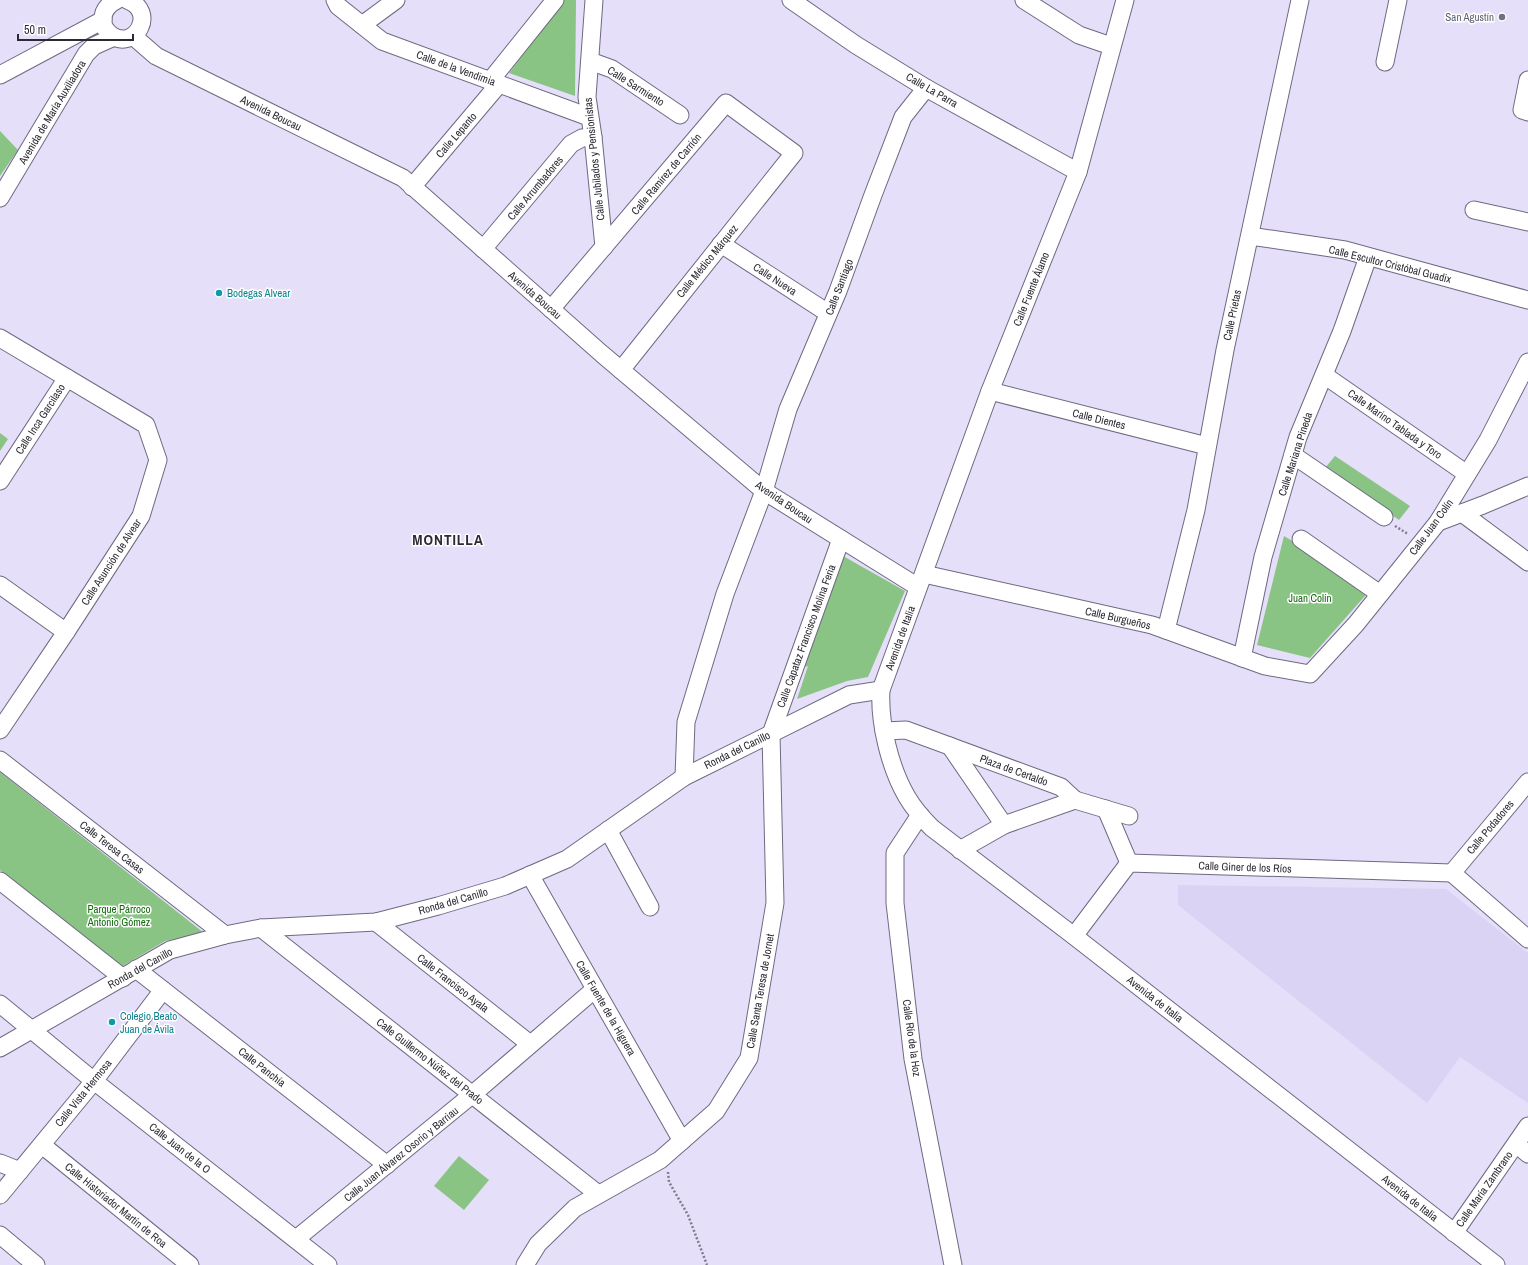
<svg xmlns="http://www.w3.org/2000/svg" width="1528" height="1265" font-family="'Archivo Narrow',sans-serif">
  <rect width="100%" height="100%" fill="#e5dff9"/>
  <path fill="#dbd3f4" d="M 1178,885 L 1446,889 L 1528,953 L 1528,1103 L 1460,1057 L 1427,1103 L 1178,905 Z"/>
  <g fill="#8ac484">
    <path d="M 564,0 L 576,0 L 575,96 L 509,73 Z"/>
    <path d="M 0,131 L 18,150 L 0,176 Z"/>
    <path d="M 0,433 L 8,439 L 0,451 Z"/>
    <path d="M 1335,456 L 1410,506 L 1399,520 L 1325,468 Z"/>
    <path d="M 1284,536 L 1372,588 L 1310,658 L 1257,645 Z"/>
    <path d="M 843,556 L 905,591 L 868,677 L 847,681 L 797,699 L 808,666 L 805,667 L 829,584 L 832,590 Z"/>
    <path d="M 0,772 L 204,933 L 165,941 L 121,967 L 0,870 Z"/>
    <path d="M 459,1156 L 489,1180 L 464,1210 L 434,1186 Z"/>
  </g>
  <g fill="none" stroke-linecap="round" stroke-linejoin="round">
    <g stroke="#6f6981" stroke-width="19">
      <g id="minor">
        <path d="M 117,0 C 109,4 103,10 103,19 C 102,25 106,31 111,35 C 135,52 158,11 127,0"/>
        <path d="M 335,0 L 338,6 L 382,41 L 589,117"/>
        <path d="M 594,0 L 587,97 L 593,137 L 604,247"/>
        <path d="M 791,0 L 856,45 L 926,88 L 1078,172"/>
        <path d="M 1024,0 L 1079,35 L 1111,46"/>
        <path d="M 1125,0 L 1078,172 L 990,391 L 881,690 C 879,723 890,768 907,797 C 914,809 923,819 932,828 L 1074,936 L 1496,1265"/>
        <path d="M 362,25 L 396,0"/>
        <path d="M 133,36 L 156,56 L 403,178 L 602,354 L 764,491 L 918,587"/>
        <path d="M 590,61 L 612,69 L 680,115"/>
        <path d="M 1385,62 L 1398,0"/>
        <path d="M 0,75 L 103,20"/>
        <path d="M 1528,80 L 1522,110 L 1528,112"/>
        <path d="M 490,81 L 555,0"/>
        <path d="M 412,187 L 499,84"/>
        <path d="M 0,198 L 86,54 L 94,46 L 114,37"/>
        <path d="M 1474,210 L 1528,222"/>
        <path d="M 1250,236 L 1345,250 L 1528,300"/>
        <path d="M 721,244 L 828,313"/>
        <path d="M 483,249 L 571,144 L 582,138 L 593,137"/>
        <path d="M 551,309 L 726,103 L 794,153 L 621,370"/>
        <path d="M 0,338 L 146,425 L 158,460 L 141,516 L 66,632 L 0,730"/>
        <path d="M 1324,375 L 1467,474"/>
        <path d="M 990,391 L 1207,446"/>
        <path d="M 1293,455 L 1384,517"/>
        <path d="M 0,481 L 67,378"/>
        <path d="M 1462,513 L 1528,562"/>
        <path d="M 1438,522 L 1483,505 L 1528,486"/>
        <path d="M 1301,539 L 1380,594"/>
        <path d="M 924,574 L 1152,625 L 1265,666 L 1310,674 L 1356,624 L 1438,522 L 1488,440 L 1528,362"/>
        <path d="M 0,585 L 66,632"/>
        <path d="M 1166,630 L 1196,510 L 1225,350 L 1300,0"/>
        <path d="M 1242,658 L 1263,557 L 1298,437 L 1342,331 L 1368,257"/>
        <path d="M 884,731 L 906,730 L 1061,787 L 1075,800 L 1004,825 L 960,850"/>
        <path d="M 950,746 L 1004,825"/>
        <path d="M 0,760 L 225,935"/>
        <path d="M 684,777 L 686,722 L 725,594 L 764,491 L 788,409 L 838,291 L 873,195 L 903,117 L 926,88"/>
        <path d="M 1075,800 L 1129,816"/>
        <path d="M 1106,809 L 1129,863"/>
        <path d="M 920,815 L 895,853 L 895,903 L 913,1059 L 953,1265"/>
        <path d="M 608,830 L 650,907"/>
        <path d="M 1452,873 L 1528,782"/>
        <path d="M 1452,873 L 1528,939"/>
        <path d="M 530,875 L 682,1141"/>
        <path d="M 0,881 L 123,978"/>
        <path d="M 376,922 L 530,1044"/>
        <path d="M 261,928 L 598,1194"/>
        <path d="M 1074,936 L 1129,863 L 1452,873"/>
        <path d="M 136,969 L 387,1165"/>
        <path d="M 0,1004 L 94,1081 L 328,1265"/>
        <path d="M 0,1048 L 170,950 L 225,935 L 261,928 L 376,922 L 438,906 L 505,886 L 567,859 L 684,777 L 849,695 L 881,690"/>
        <path d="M 1516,1144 L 1528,1154"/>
        <path d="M 42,1145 L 190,1265"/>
        <path d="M 0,1163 L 20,1171"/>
        <path d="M 0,1195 L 94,1081 L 163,990"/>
        <path d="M 1454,1233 L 1528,1126"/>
        <path d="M 0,1235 L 36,1265"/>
        <path d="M 296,1239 L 473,1094 L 595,989"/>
        <path d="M 525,1265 L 538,1244 L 575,1208 L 660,1160 L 716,1111 L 749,1058 L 775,903 L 771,734 L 841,539"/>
      </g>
    </g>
    <g stroke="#7f7c8c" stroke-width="2.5" stroke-dasharray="2 2" stroke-linecap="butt">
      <path d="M 1395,526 L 1408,534"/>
      <path d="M 668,1172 L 669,1182 L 688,1215 L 707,1265"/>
    </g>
    <use href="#minor" stroke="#fff" stroke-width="17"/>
  </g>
  <circle fill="#6b7280" stroke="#fff" stroke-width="1.5" cx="1502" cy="17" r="4"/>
  <g fill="#0f9aa8" stroke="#fff" stroke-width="1.5">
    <circle cx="219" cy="293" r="4"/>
    <circle cx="112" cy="1022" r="4"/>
  </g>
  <g text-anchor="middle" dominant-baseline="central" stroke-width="3" stroke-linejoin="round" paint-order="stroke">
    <g font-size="11" fill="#5b616d" stroke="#fff" text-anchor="end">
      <text x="1494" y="17">San Agustín</text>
    </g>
    <g font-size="11" fill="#2c2a33" stroke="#fff">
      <text transform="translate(456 68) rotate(20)">Calle de la Vendimia</text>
      <text transform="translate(636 86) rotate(32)">Calle Sarmiento</text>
      <text transform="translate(932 90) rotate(30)">Calle La Parra</text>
      <text transform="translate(52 112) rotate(-59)">Avenida de María Auxiliadora</text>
      <text transform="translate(271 113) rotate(26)">Avenida Boucau</text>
      <text transform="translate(456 135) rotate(-49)">Calle Lepanto</text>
      <text transform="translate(594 159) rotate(-96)">Calle Jubilados y Pensionistas</text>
      <text transform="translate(666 174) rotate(-50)">Calle Ramírez de Carrión</text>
      <text transform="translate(535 188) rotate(-50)">Calle Arrumbadores</text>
      <text transform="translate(707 261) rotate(-51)">Calle Médico Márquez</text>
      <text transform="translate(1390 264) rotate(14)">Calle Escultor Cristóbal Guadix</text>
      <text transform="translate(775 279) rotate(33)">Calle Nueva</text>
      <text transform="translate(839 287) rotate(-69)">Calle Santiago</text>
      <text transform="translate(1031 289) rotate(-68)">Calle Fuente Álamo</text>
      <text transform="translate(535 295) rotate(41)">Avenida Boucau</text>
      <text transform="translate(1232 315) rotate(-78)">Calle Prietas</text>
      <text transform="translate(40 419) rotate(-57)">Calle Inca Garcilaso</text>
      <text transform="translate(1099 419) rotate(14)">Calle Dientes</text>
      <text transform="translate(1395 424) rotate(35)">Calle Marino Tablada y Toro</text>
      <text transform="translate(1295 454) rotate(-72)">Calle Mariana Pineda</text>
      <text transform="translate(784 502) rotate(34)">Avenida Boucau</text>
      <text transform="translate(1431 527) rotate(-54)">Calle Juan Colín</text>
      <text transform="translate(111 562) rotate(-57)">Calle Asunción de Alvear</text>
      <text transform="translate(1118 618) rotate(13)">Calle Burgueños</text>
      <text transform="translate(806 636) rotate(-70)">Calle Capataz Francisco Molina Feria</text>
      <text transform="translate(900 638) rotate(-70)">Avenida de Italia</text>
      <text transform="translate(737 750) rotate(-26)">Ronda del Canillo</text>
      <text transform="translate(1014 770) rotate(20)">Plaza de Certaldo</text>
      <text transform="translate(1490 827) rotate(-50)">Calle Podadores</text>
      <text transform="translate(112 847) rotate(38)">Calle Teresa Casas</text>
      <text transform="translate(1245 867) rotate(2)">Calle Giner de los Ríos</text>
      <text transform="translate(453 901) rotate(-16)">Ronda del Canillo</text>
      <text transform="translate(140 968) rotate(-29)">Ronda del Canillo</text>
      <text transform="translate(453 983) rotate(38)">Calle Francisco Ayala</text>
      <text transform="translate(760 991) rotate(-80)">Calle Santa Teresa de Jornet</text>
      <text transform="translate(1155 999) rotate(38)">Avenida de Italia</text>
      <text transform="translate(606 1008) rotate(60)">Calle Fuente de la Higuera</text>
      <text transform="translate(912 1038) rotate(82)">Calle Río de la Hoz</text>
      <text transform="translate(430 1061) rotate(38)">Calle Guillermo Núñez del Prado</text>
      <text transform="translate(262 1067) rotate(38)">Calle Panchía</text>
      <text transform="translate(83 1093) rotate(-51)">Calle Vista Hermosa</text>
      <text transform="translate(180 1148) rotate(38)">Calle Juan de la O</text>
      <text transform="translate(401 1154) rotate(-39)">Calle Juan Álvarez Osorio y Barriau</text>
      <text transform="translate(1484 1189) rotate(-55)">Calle María Zambrano</text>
      <text transform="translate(1410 1198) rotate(38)">Avenida de Italia</text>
      <text transform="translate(116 1205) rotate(39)">Calle Historiador Martín de Roa</text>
    </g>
    <g font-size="11" fill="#0d838f" stroke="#fff" text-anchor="start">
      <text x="227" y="293">Bodegas Alvear</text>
      <text x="120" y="1016">Colegio Beato<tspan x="120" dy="13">Juan de Ávila</tspan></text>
    </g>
    <g font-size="11" fill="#106b08" stroke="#fff">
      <text x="1310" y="598">Juan Colín</text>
      <text x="119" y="909">Parque Párroco<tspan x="119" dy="13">Antonio Gómez</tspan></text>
    </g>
    <g font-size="15" font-weight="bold" letter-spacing="1" fill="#2c2a33" stroke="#fff">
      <text x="448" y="539">MONTILLA</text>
    </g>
  </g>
  <path d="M18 34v6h115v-6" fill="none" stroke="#2c2a33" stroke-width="2"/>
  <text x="24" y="34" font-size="12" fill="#2c2a33" stroke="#ffffff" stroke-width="3" paint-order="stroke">50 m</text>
</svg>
